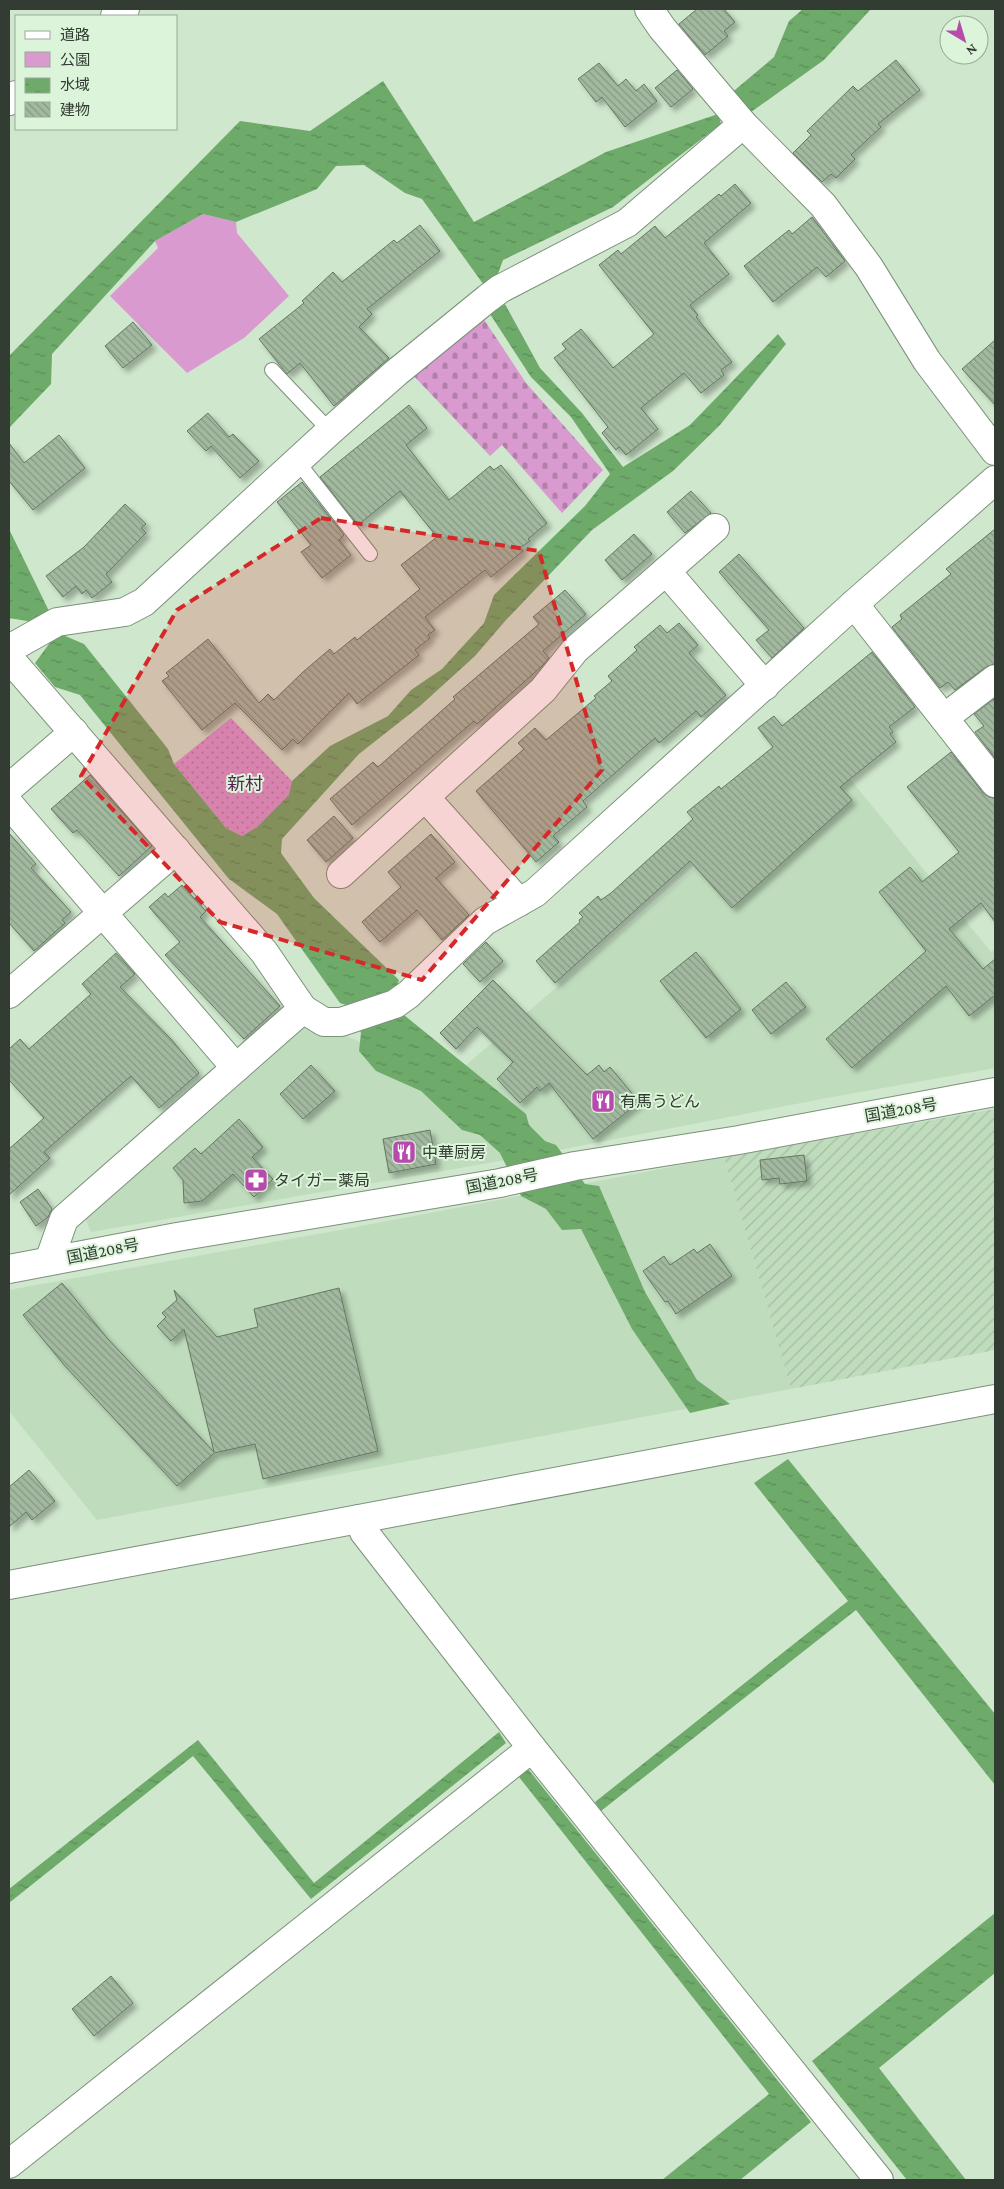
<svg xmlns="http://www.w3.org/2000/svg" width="1004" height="2189" font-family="'Crimson Pro','Noto Sans JP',serif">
  <defs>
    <pattern id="industrial-furrows" width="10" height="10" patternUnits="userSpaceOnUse" patternTransform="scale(1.25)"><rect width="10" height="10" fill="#bfdcbd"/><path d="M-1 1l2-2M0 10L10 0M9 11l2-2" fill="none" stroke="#a5bea3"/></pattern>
    <pattern id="grass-dots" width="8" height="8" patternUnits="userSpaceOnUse" patternTransform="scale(1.25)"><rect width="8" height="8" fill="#d99ad0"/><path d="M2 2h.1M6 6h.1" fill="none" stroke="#b17fa9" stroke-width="1.8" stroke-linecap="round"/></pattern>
    <pattern id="cemetery-stones" width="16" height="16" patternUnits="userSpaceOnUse" patternTransform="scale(1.25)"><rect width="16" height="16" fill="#d99ad0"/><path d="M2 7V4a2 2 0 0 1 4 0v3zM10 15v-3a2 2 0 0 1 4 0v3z" fill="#b17fa9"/></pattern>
    <pattern id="water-ripples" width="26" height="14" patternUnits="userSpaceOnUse" patternTransform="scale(1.25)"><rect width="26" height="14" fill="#6eaa6a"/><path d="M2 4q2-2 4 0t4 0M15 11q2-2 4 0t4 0" fill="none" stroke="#5b8c58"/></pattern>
    <pattern id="building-back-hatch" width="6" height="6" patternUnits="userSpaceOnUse" patternTransform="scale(1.25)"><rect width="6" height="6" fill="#a2b9a0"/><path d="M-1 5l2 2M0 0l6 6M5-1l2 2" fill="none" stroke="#859883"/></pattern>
    <filter id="shadow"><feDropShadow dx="4.5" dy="4.5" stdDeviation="2.5" flood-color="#0004"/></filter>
  </defs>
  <rect width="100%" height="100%" fill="#cfe7cd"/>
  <g fill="#bfdcbd">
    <path d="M 829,753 L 991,952 L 995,949 L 995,1068 L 827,1098 L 512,1159 L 91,1232 L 82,1211 L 303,1019 L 451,1078 Z"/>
    <path d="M 724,1157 L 791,1389 L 97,1520 L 9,1411 L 9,1290 L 340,1230 Z"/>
  </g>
  <path fill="url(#industrial-furrows)" d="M 995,1109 L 995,1350 L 791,1389 L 724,1157 Z"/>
  <path fill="url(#grass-dots)" d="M 231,718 L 292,781 L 290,795 L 257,827 L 242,836 L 226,828 L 174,764 Z"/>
  <path fill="url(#cemetery-stones)" d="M 481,315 L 526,383 L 603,470 L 562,513 L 502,445 L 490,456 L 410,372 Z"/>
  <path fill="#d99ad0" d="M 203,214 L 236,222 L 237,233 L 289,296 L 244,338 L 187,373 L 110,296 L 158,248 L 155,241 Z"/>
  <g fill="url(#water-ripples)">
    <path d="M 803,9 L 871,9 L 824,60 L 751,112 L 729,95 L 774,57 L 789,21 Z"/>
    <path d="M 383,81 L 474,222 L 606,152 L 718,114 L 721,124 L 613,207 L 503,260 L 495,282 L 486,288 L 422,199 L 405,193 L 364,165 L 336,166 L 317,189 L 236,222 L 203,214 L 155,241 L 52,354 L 51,384 L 9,428 L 9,356 L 240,121 L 310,131 Z"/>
    <path d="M 505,304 L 540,368 L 582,413 L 623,467 L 690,425 L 778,334 L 786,344 L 720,425 L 673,471 L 592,530 L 506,620 L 475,656 L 420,706 L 359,754 L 282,839 L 281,853 L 314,898 L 399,980 L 395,992 L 404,1015 L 526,1114 L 529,1125 L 545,1141 L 556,1145 L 585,1184 L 599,1186 L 645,1292 L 697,1380 L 730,1404 L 690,1413 L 632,1329 L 581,1229 L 562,1230 L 546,1209 L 521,1196 L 500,1153 L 480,1135 L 462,1130 L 421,1091 L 376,1071 L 359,1051 L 361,1033 L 352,1007 L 340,1003 L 277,914 L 229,879 L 80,695 L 55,687 L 35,663 L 49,644 L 33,622 L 9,618 L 9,529 L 48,609 L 63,635 L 84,644 L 168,749 L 174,764 L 226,828 L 242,836 L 257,827 L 289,795 L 292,781 L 330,746 L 388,716 L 411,690 L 442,669 L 484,623 L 494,595 L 585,506 L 610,474 L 571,417 L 531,377 L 490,314 Z"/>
    <path d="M 788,1459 L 995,1714 L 995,1785 L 856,1610 L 601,1811 L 595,1802 L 848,1601 L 754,1483 Z"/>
    <path d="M 499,1732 L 506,1743 L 311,1899 L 193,1756 L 9,1903 L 9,1889 L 198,1740 L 314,1883 Z"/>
    <path d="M 528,1769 L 811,2122 L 740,2180 L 662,2180 L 769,2094 L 519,1777 Z"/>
    <path d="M 995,1913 L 995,1973 L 879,2068 L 966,2180 L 907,2180 L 812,2061 Z"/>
  </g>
  <g fill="url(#building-back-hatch)" stroke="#637862" filter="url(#shadow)">
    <path d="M 697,9 L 724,9 L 735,22 L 724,31 L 728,36 L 705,55 L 679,24 Z"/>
    <path d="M 896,60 L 920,90 L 878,124 L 881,127 L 851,155 L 855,159 L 836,178 L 831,174 L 822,182 L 793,153 L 811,135 L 807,131 L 853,86 L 858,91 Z"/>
    <path d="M 599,63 L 618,86 L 626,79 L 636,91 L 644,84 L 657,101 L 625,127 L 602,97 L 596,102 L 578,79 Z"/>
    <path d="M 677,70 L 693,89 L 671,107 L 655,88 Z"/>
    <path d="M 735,184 L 751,203 L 704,243 L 729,274 L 690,305 L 698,315 L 696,317 L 732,362 L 721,370 L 724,375 L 701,393 L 684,373 L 641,408 L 658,429 L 626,455 L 619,447 L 616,450 L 602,433 L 608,427 L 554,358 L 566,349 L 562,344 L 581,329 L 613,368 L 654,334 L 599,265 L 618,250 L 621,254 L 655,226 L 665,238 L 719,194 L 721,196 Z"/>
    <path d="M 812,217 L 845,261 L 826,277 L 817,267 L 773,302 L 744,266 L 789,230 L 792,234 Z"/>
    <path d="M 420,225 L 440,251 L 367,309 L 372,314 L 359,327 L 389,358 L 334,406 L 300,363 L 287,374 L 259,339 L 304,303 L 302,301 L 333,272 L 342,282 L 394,240 L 397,243 Z"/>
    <path d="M 133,322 L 152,345 L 123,368 L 105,346 Z"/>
    <path d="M 995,340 L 995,405 L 962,369 Z"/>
    <path d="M 409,405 L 427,428 L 406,445 L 449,500 L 490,466 L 494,470 L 501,465 L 547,523 L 528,539 L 530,541 L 520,548 L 523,551 L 491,577 L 485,570 L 425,617 L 435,630 L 428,635 L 430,638 L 415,650 L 419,655 L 357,704 L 349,693 L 298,744 L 293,739 L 282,750 L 235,703 L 202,730 L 162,681 L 169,676 L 166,673 L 208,639 L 259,703 L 268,694 L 274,700 L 303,672 L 330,649 L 334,654 L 355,637 L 357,640 L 420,589 L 401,565 L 437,537 L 400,491 L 358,525 L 320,477 Z"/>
    <path d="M 208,413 L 229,437 L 233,434 L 259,461 L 240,478 L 211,446 L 206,451 L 187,431 Z"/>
    <path d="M 59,435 L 85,468 L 33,510 L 9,481 L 9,443 L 24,463 Z"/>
    <path d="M 302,482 L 344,535 L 339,540 L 351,555 L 322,578 L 301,552 L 311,545 L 277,502 Z"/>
    <path d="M 691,491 L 711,513 L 685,533 L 667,512 Z"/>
    <path d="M 125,504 L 146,524 L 141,528 L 146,533 L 106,574 L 112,582 L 92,598 L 86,590 L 82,594 L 76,586 L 63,597 L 46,576 L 84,547 Z"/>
    <path d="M 995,529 L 995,664 L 986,667 L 955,690 L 948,682 L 940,688 L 892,627 L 902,619 L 900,615 L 951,574 L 946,569 Z"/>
    <path d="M 634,534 L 652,554 L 622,580 L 605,560 Z"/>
    <path d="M 739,554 L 804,628 L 772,658 L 756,640 L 769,630 L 719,572 Z"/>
    <path d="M 565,590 L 586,614 L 543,651 L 549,658 L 542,666 L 477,724 L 474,721 L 352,825 L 330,799 L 373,762 L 378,767 L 455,699 L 453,697 L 539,624 L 533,617 Z"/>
    <path d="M 679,623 L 698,645 L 689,653 L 726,695 L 701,717 L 696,711 L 659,743 L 655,738 L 583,801 L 587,807 L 553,836 L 559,842 L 536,862 L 476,791 L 524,749 L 518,743 L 535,728 L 546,740 L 596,698 L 594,696 L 612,681 L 608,676 L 637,650 L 634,647 L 660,625 L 667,633 Z"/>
    <path d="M 872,652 L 915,707 L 889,727 L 893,732 L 890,734 L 896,742 L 840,787 L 852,800 L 732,908 L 690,861 L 555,983 L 536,961 L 580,922 L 579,920 L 583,917 L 579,913 L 598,896 L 601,900 L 611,893 L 693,819 L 687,812 L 719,786 L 721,789 L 773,747 L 758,728 L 774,716 L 782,726 Z"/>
    <path d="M 995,698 L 995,758 L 975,732 L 984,726 L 974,714 Z"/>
    <path d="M 951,752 L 983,793 L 989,797 L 995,798 L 995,922 L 981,903 L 949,929 L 983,969 L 995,959 L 995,995 L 969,1016 L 946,986 L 852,1068 L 826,1039 L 926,951 L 879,892 L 910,867 L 922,882 L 959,852 L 907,787 Z"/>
    <path d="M 90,775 L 152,846 L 119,876 L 77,830 L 73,833 L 51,809 Z"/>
    <path d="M 334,816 L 353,838 L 326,862 L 307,840 Z"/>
    <path d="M 9,833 L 36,864 L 31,868 L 71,912 L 62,920 L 65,923 L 34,951 L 9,923 Z"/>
    <path d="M 431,834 L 455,862 L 436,878 L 469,915 L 442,940 L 417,910 L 380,942 L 362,922 L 401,887 L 388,872 Z"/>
    <path d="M 182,885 L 206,911 L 200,917 L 280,1006 L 244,1039 L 165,955 L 180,942 L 149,907 L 165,893 L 168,897 Z"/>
    <path d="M 486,942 L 503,961 L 480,982 L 463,964 Z"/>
    <path d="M 696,952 L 741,1009 L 706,1038 L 660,981 Z"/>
    <path d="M 116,953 L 135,974 L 120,987 L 171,1039 L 199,1073 L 159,1108 L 131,1076 L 44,1152 L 50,1158 L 9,1195 L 9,1149 L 44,1118 L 9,1080 L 9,1049 L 20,1039 L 29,1049 L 91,994 L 82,984 Z"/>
    <path d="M 493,980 L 587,1075 L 599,1065 L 604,1072 L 610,1067 L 639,1102 L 593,1139 L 549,1083 L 540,1091 L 537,1087 L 520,1103 L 497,1079 L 513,1062 L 477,1027 L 456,1049 L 440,1033 Z"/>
    <path d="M 786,982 L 806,1007 L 771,1034 L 752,1010 Z"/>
    <path d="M 311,1065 L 335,1091 L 303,1119 L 280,1094 Z"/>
    <path d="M 239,1119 L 263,1147 L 252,1157 L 273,1179 L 254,1197 L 233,1174 L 202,1201 L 184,1203 L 183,1180 L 173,1168 L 195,1148 L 201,1154 Z"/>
    <path d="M 430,1130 L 436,1164 L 389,1173 L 383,1139 Z"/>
    <path d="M 804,1155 L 807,1181 L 780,1184 L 779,1178 L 762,1180 L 760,1160 Z"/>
    <path d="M 38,1189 L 52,1209 L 48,1217 L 36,1226 L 20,1202 Z"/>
    <path d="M 710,1244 L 732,1276 L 676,1314 L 668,1301 L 665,1302 L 643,1271 L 664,1256 L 670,1265 L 694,1249 L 697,1253 Z"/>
    <path d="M 62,1283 L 107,1338 L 214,1452 L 184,1329 L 171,1341 L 157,1326 L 166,1317 L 162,1313 L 177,1300 L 174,1290 L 217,1337 L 258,1327 L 254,1309 L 339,1288 L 378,1451 L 263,1479 L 255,1444 L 214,1453 L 177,1486 L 65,1366 L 23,1315 Z"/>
    <path d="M 29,1470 L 55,1501 L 32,1520 L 26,1512 L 9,1527 L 9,1487 Z"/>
    <path d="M 111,1976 L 133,2003 L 94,2036 L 72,2009 Z"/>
  </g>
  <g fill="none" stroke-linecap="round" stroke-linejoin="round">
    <g stroke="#7c917a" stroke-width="16">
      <g id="lane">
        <path d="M 272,370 L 330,431"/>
        <path d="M 297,461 L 370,554"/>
      </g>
    </g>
    <g stroke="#7c917a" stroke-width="30">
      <g id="street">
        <path d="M 649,9 L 662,28 L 743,124 L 823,205 L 869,267 L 927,361 L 995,451"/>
        <path d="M 115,16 L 125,9"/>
        <path d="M 9,101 L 16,95"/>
        <path d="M 666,571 L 715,528"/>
        <path d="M 854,604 L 995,783"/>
        <path d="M 9,649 L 57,622 L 125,612 L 144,602 L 330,431 L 397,372 L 488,298 L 500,289 L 627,223 L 743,124"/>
        <path d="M 9,658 L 264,952 L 303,1009 L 324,1022 L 341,1022 L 395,1004 L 409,994 L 485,921 L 535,893 L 854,604 L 995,480"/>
        <path d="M 944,718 L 995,679"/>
        <path d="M 9,788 L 74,732"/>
        <path d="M 9,804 L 236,1068"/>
        <path d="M 341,874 L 425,797"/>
        <path d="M 519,902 L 425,797 L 543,690 L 575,650 L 666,571 L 765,686"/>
        <path d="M 9,994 L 176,850"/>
        <path d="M 49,1261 L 64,1219 L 303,1009"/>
        <path d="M 359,1519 L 364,1532 L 532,1748 L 879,2180"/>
        <path d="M 9,1585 L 995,1399"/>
        <path d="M 9,2164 L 532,1748"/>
      </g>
    </g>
    <g stroke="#7c917a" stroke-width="30">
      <path id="highway" d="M 9,1269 L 177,1237 L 500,1183 L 575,1166 L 739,1140 L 995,1092"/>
    </g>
    <use href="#lane" stroke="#fff" stroke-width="14"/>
    <use href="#street" stroke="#fff" stroke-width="28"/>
    <use href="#highway" stroke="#fff" stroke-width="28"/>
  </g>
  <path fill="#d62828" fill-opacity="0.2" stroke="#d62828" stroke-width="4" stroke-dasharray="10 6" stroke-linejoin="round" d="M 321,518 L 539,551 L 602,770 L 422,980 L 220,922 L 81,776 L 177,610 Z"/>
  <defs>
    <g id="restaurant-square" transform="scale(1.25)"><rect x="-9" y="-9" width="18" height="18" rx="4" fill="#b74bac" stroke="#dcf4da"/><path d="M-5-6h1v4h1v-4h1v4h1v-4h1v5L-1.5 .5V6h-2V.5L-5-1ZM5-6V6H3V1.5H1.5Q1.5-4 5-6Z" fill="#fff"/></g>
    <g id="pharmacy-square" transform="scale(1.25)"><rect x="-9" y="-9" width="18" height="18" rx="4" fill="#b74bac" stroke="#dcf4da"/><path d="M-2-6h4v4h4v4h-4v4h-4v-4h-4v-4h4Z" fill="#fff"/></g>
  </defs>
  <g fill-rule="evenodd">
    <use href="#restaurant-square" x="603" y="1101"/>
    <use href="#restaurant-square" x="404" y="1152"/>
    <use href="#pharmacy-square" x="256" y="1180"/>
  </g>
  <g text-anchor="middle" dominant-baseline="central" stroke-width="4" stroke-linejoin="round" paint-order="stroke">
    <g font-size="16" fill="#323c32" stroke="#dcf4da" text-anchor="start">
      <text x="620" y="1101">有馬うどん</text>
      <text x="422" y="1152">中華厨房</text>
      <text x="274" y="1180">タイガー薬局</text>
    </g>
    <g font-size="16" fill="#323c32" stroke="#dcf4da">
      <text transform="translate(901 1110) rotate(-10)">国道208号</text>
      <text transform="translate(502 1181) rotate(-11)">国道208号</text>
      <text transform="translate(103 1251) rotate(-11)">国道208号</text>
    </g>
    <g font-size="18" fill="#572352" stroke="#dcf4da">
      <text x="245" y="784">新村</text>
    </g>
  </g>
  <rect width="1004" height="2189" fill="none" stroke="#323c32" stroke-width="20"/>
  <rect x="15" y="15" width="162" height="115" fill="#dcf4da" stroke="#98aa97"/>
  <rect x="25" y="31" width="25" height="8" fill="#ffffff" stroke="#98aa97"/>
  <text x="60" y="40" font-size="15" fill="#323c32">道路</text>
  <rect x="25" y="52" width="25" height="15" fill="#d99ad0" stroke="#98aa97"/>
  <text x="60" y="65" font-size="15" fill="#323c32">公園</text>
  <rect x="25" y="78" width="25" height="15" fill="url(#water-ripples)" stroke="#98aa97"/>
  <text x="60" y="90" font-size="15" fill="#323c32">水域</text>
  <rect x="25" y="102" width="25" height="15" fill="url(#building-back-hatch)" stroke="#98aa97"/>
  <text x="60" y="115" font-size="15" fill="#323c32">建物</text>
  <g transform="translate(964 40) rotate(142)"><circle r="24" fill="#dcf4da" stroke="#98aa97"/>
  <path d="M0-4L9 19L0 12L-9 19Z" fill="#b74bac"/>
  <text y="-8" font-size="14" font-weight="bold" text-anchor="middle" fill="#323c32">N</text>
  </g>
</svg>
